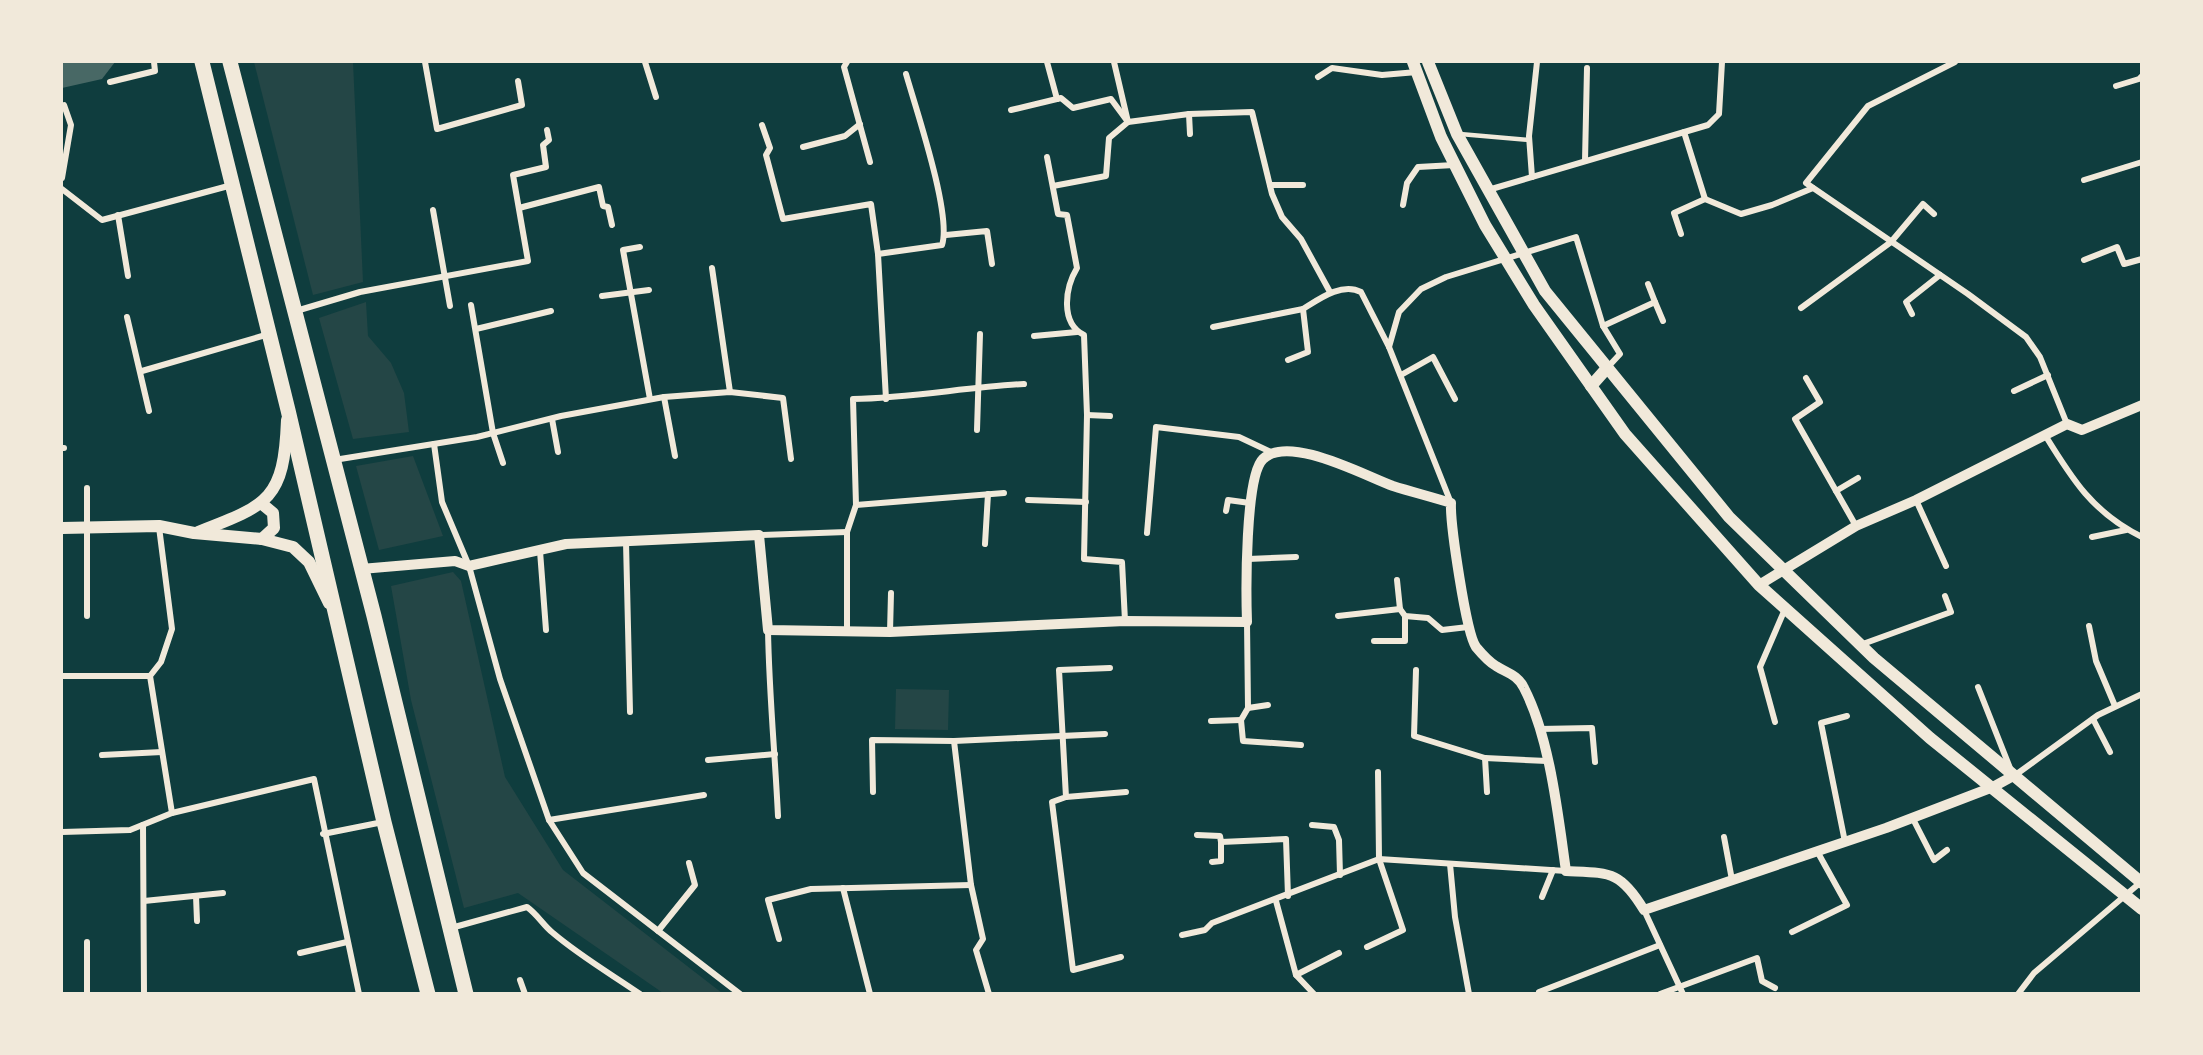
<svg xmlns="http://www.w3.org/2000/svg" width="2203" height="1055" font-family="'DejaVu Sans',sans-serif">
  <rect width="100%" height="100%" fill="#0f3d3e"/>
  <g fill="#244646">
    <path d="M 254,62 L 353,62 L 363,282 L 313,295 Z"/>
    <path d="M 366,302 L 368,336 L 391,363 L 404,393 L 409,432 L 353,439 L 319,318 Z"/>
    <path d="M 413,456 L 443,536 L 379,550 L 356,466 Z"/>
    <path d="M 453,572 L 461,581 L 505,777 L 563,870 L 722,993 L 663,993 L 518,893 L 464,908 L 411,700 L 391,586 Z"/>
    <path d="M 896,689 L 949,690 L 948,730 L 895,729 Z"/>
  </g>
  <path fill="#486865" d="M 62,62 L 115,62 L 102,79 L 62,88 Z"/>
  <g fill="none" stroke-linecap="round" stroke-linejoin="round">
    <path stroke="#f1e9da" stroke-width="4.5" d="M 1460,134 L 1529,140"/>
    <g stroke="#f1e9da" stroke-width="6">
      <path d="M 425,62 L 437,129 L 522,105 L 518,81"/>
      <path d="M 645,62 L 656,97"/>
      <path d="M 847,62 L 844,67 L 870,162"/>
      <path d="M 1047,62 L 1057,99"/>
      <path d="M 1955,62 L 1868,106 L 1806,183 L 1968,294 L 2026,337 L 2040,357 L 2067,424"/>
      <path d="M 1318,77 L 1332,68 L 1382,75 L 1417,72"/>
      <path d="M 110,82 L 155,71 L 154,62"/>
      <path d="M 2116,86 L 2139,79 L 2142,76"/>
      <path d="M 1011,110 L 1061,98 L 1073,108 L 1111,99 L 1128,122 L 1189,114 L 1252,112 L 1272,194 L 1282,217 L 1301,239 L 1330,292"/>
      <path d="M 1189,114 L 1190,134"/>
      <path d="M 762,125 L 770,148 L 766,155 L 783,219 L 871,204 L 878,254 L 886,399"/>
      <path d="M 1684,132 L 1705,199"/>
      <path d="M 803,147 L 845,136 L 860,124"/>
      <path d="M 1047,157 L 1058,214 L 1067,215 L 1077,268 C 1065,288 1060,323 1084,335 L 1087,415 L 1084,559 L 1122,562 L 1125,621"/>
      <path d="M 1585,161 L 1587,68"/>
      <path d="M 1532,177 L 1529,136 L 1537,62"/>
      <path d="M 62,178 L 71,125 L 64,105"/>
      <path d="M 2084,180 L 2142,162"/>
      <path d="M 1270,185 L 1303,185"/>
      <path d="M 1053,186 L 1106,176 L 1109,138 L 1128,122 L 1114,62"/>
      <path d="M 62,189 L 102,220 L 232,185"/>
      <path d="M 1488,190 L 1708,125 L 1719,114 L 1722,62"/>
      <path d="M 1705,199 L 1741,214 L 1772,205 L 1813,188"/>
      <path d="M 1403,205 L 1407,183 L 1418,167 L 1454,165"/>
      <path d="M 519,208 L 599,187 L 603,206 L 608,207 L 612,225"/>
      <path d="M 433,210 L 450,306"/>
      <path d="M 118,215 L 128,276"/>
      <path d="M 1681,234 L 1674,213 L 1705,199"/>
      <path d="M 946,235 L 987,231 L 992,264"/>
      <path d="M 640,247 L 623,250 L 650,399"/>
      <path d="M 878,254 L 942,245 C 952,215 916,109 906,74"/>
      <path d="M 2084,260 L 2117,247 L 2124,264 L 2142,259"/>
      <path d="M 712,268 L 730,392"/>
      <path d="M 1648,284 L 1655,302"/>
      <path d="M 602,296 L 649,290"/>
      <path d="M 471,305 L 493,433 L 503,463"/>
      <path d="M 1801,308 L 1891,242 L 1923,204 L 1934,214"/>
      <path d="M 296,311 L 360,292 L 528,261 L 513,175 L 546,167 L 543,145 L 549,140 L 547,130"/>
      <path d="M 1912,314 L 1906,302 L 1940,275"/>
      <path d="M 127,317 L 149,411"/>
      <path d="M 1603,326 L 1655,302 L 1663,321"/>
      <path d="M 1213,327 L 1303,309"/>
      <path d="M 476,329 L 551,311"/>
      <path d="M 1034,336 L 1077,332"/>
      <path d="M 1389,347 L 1399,312 L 1421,289 L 1446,277 L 1576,237 L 1603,326 L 1620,354 L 1607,368"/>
      <path d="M 1288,360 L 1308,352 L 1303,309 C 1319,299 1342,282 1361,292 L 1389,347 L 1451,503"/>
      <path d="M 142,371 L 269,334"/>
      <path d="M 1401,375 L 1433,357 L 1455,399"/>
      <path d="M 1806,378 L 1820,402 L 1795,419 L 1856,526"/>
      <path d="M 2014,391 L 2048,375"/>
      <path d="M 664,397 L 675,456"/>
      <path d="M 1087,415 L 1110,416"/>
      <path d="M 552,419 L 558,452"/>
      <path d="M 977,430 L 980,334"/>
      <path d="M 2045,435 C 2072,479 2093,513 2142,537"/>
      <path d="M 434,444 L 442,502 L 469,566 L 500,679 L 549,820 L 583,873 L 740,994"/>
      <path d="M 62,448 L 64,448"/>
      <path d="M 334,460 L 477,437 L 561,416 L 664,397 L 730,392 L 783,398 L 791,459"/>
      <path d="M 87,488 L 87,616"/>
      <path d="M 1836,491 L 1858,478"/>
      <path d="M 1028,500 L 1086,502"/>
      <path d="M 1916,500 L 1946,566"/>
      <path d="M 856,505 L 1004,493"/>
      <path d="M 1226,511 L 1228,500 L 1250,503"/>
      <path d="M 159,527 L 172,629 L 161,662 L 150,676 L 172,813"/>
      <path d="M 1147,533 L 1156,427 L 1239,437 L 1273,453"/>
      <path d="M 759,535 L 847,532"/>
      <path d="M 2092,537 L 2126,530"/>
      <path d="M 626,542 L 630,712"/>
      <path d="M 985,544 L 988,494"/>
      <path d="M 540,551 L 546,630"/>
      <path d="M 1248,559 L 1296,557"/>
      <path d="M 1397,580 L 1400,609"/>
      <path d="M 1338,616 L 1400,609 L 1405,616 L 1428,618 L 1442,630 L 1468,627"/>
      <path d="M 1247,622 L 1248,708 L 1241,720 L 1243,741 L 1301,745"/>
      <path d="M 2089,626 L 2096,661 L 2115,706"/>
      <path d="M 768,630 C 769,692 775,754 778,816"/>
      <path d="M 847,631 L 847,532 L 856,505 L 853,399 C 910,398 967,387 1024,384"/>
      <path d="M 890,632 L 891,593"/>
      <path d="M 1374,641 L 1405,641 L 1405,616"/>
      <path d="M 1860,645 L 1951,612 L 1945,596"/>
      <path d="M 1110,668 L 1059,670 L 1066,797 L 1052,802 L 1073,970 L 1121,957"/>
      <path d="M 1416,670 L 1414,736 L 1485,758 L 1547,761"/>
      <path d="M 62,676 L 150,676"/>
      <path d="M 1978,687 L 2010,768"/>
      <path d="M 1248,708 L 1268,705"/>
      <path d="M 2093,719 L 2110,752"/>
      <path d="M 1211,721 L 1241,720"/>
      <path d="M 1775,722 L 1760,667 L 1785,609"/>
      <path d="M 1539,729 L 1592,728 L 1595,762"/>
      <path d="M 954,741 L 971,885 L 983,939 L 976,950 L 989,994"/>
      <path d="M 102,755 L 162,752"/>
      <path d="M 1485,758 L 1487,792"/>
      <path d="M 708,760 L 775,754"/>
      <path d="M 2014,776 L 2098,715 L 2142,694"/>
      <path d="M 873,792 L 872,740 L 954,741 L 1105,734"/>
      <path d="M 1066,797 L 1126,792"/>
      <path d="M 1912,817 L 1934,860 L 1947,850"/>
      <path d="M 549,820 L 704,795"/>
      <path d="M 143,825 L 144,994"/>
      <path d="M 1312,825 L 1334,827 L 1339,840 L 1340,875"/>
      <path d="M 62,832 L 130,830 L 172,813 L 314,779 L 359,994"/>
      <path d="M 323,834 L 383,822"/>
      <path d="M 1197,835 L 1220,836 L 1221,842 L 1286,839 L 1288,896"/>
      <path d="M 1724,837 L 1732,880"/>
      <path d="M 1845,842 L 1821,723 L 1847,716"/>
      <path d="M 1212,862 L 1221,861 L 1221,842"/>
      <path d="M 1450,864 L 1455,917 L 1469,994"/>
      <path d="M 843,888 L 870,994"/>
      <path d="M 196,896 L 197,921"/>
      <path d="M 1542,897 L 1553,870"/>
      <path d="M 144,901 L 223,893"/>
      <path d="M 1276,901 L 1296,975 L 1314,994"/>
      <path d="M 1644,910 L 1683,994"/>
      <path d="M 451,928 L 527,907 C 538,915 543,925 553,933 C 580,956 611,974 640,994"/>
      <path d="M 658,931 L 695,885 L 689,863"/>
      <path d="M 1792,932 L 1847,905 L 1817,851"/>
      <path d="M 1182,935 L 1205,930 L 1212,923 L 1379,859 L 1566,871"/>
      <path d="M 779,939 L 768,900 L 811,889 L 971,885"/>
      <path d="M 1367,947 L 1403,930 L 1379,859 L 1378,772"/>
      <path d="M 300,953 L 347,942"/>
      <path d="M 1296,975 L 1339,953"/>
      <path d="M 520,980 L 525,994"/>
      <path d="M 1539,992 L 1660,945"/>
      <path d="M 87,994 L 87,942"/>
      <path d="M 1660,994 L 1757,958 L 1762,981 L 1775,988"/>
      <path d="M 2018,994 L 2034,973 L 2141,882"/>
    </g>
    <g stroke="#f1e9da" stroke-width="10">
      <path d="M 361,569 L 455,561 L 469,566 L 566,544 L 759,535 L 768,630 L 890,632 L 1125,621 L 1247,622 C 1246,593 1245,476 1263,459 C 1289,434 1365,476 1393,486 C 1412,492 1432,497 1451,503 C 1450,523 1466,633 1476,647 C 1481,653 1489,662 1496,666 C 1507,673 1518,675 1524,688 C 1550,738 1558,815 1566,871 C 1609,873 1620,870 1644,910 L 1886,828 L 1993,787 L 2013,776"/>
      <path d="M 1759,585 L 1856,526 L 1916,500 L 2067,424 L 2082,430 L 2142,405"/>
    </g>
    <g stroke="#f1e9da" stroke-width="12">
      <path d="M 1413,62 L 1441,137 L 1485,225 L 1534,305 L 1625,434 L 1759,585 L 1930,738 L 2142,909"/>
      <path d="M 1428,62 L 1457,134 L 1545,291 L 1729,517 L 1874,658 L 2142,883"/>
      <path d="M 1591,386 L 1607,368"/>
      <path d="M 261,503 L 273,513 L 274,528 L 262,539"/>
      <path d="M 62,528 L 159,526 L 194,533 L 262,539 L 293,547 L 309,562 L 329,603"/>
      <path d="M 198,532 C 269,505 284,499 287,420"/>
    </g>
    <g stroke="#f1e9da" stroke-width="15">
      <path d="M 202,62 L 288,410 L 384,822 L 428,994"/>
      <path d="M 230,62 L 374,616 L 466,994"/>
    </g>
  </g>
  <rect width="2203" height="1055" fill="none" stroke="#f1e9da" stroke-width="126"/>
</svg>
